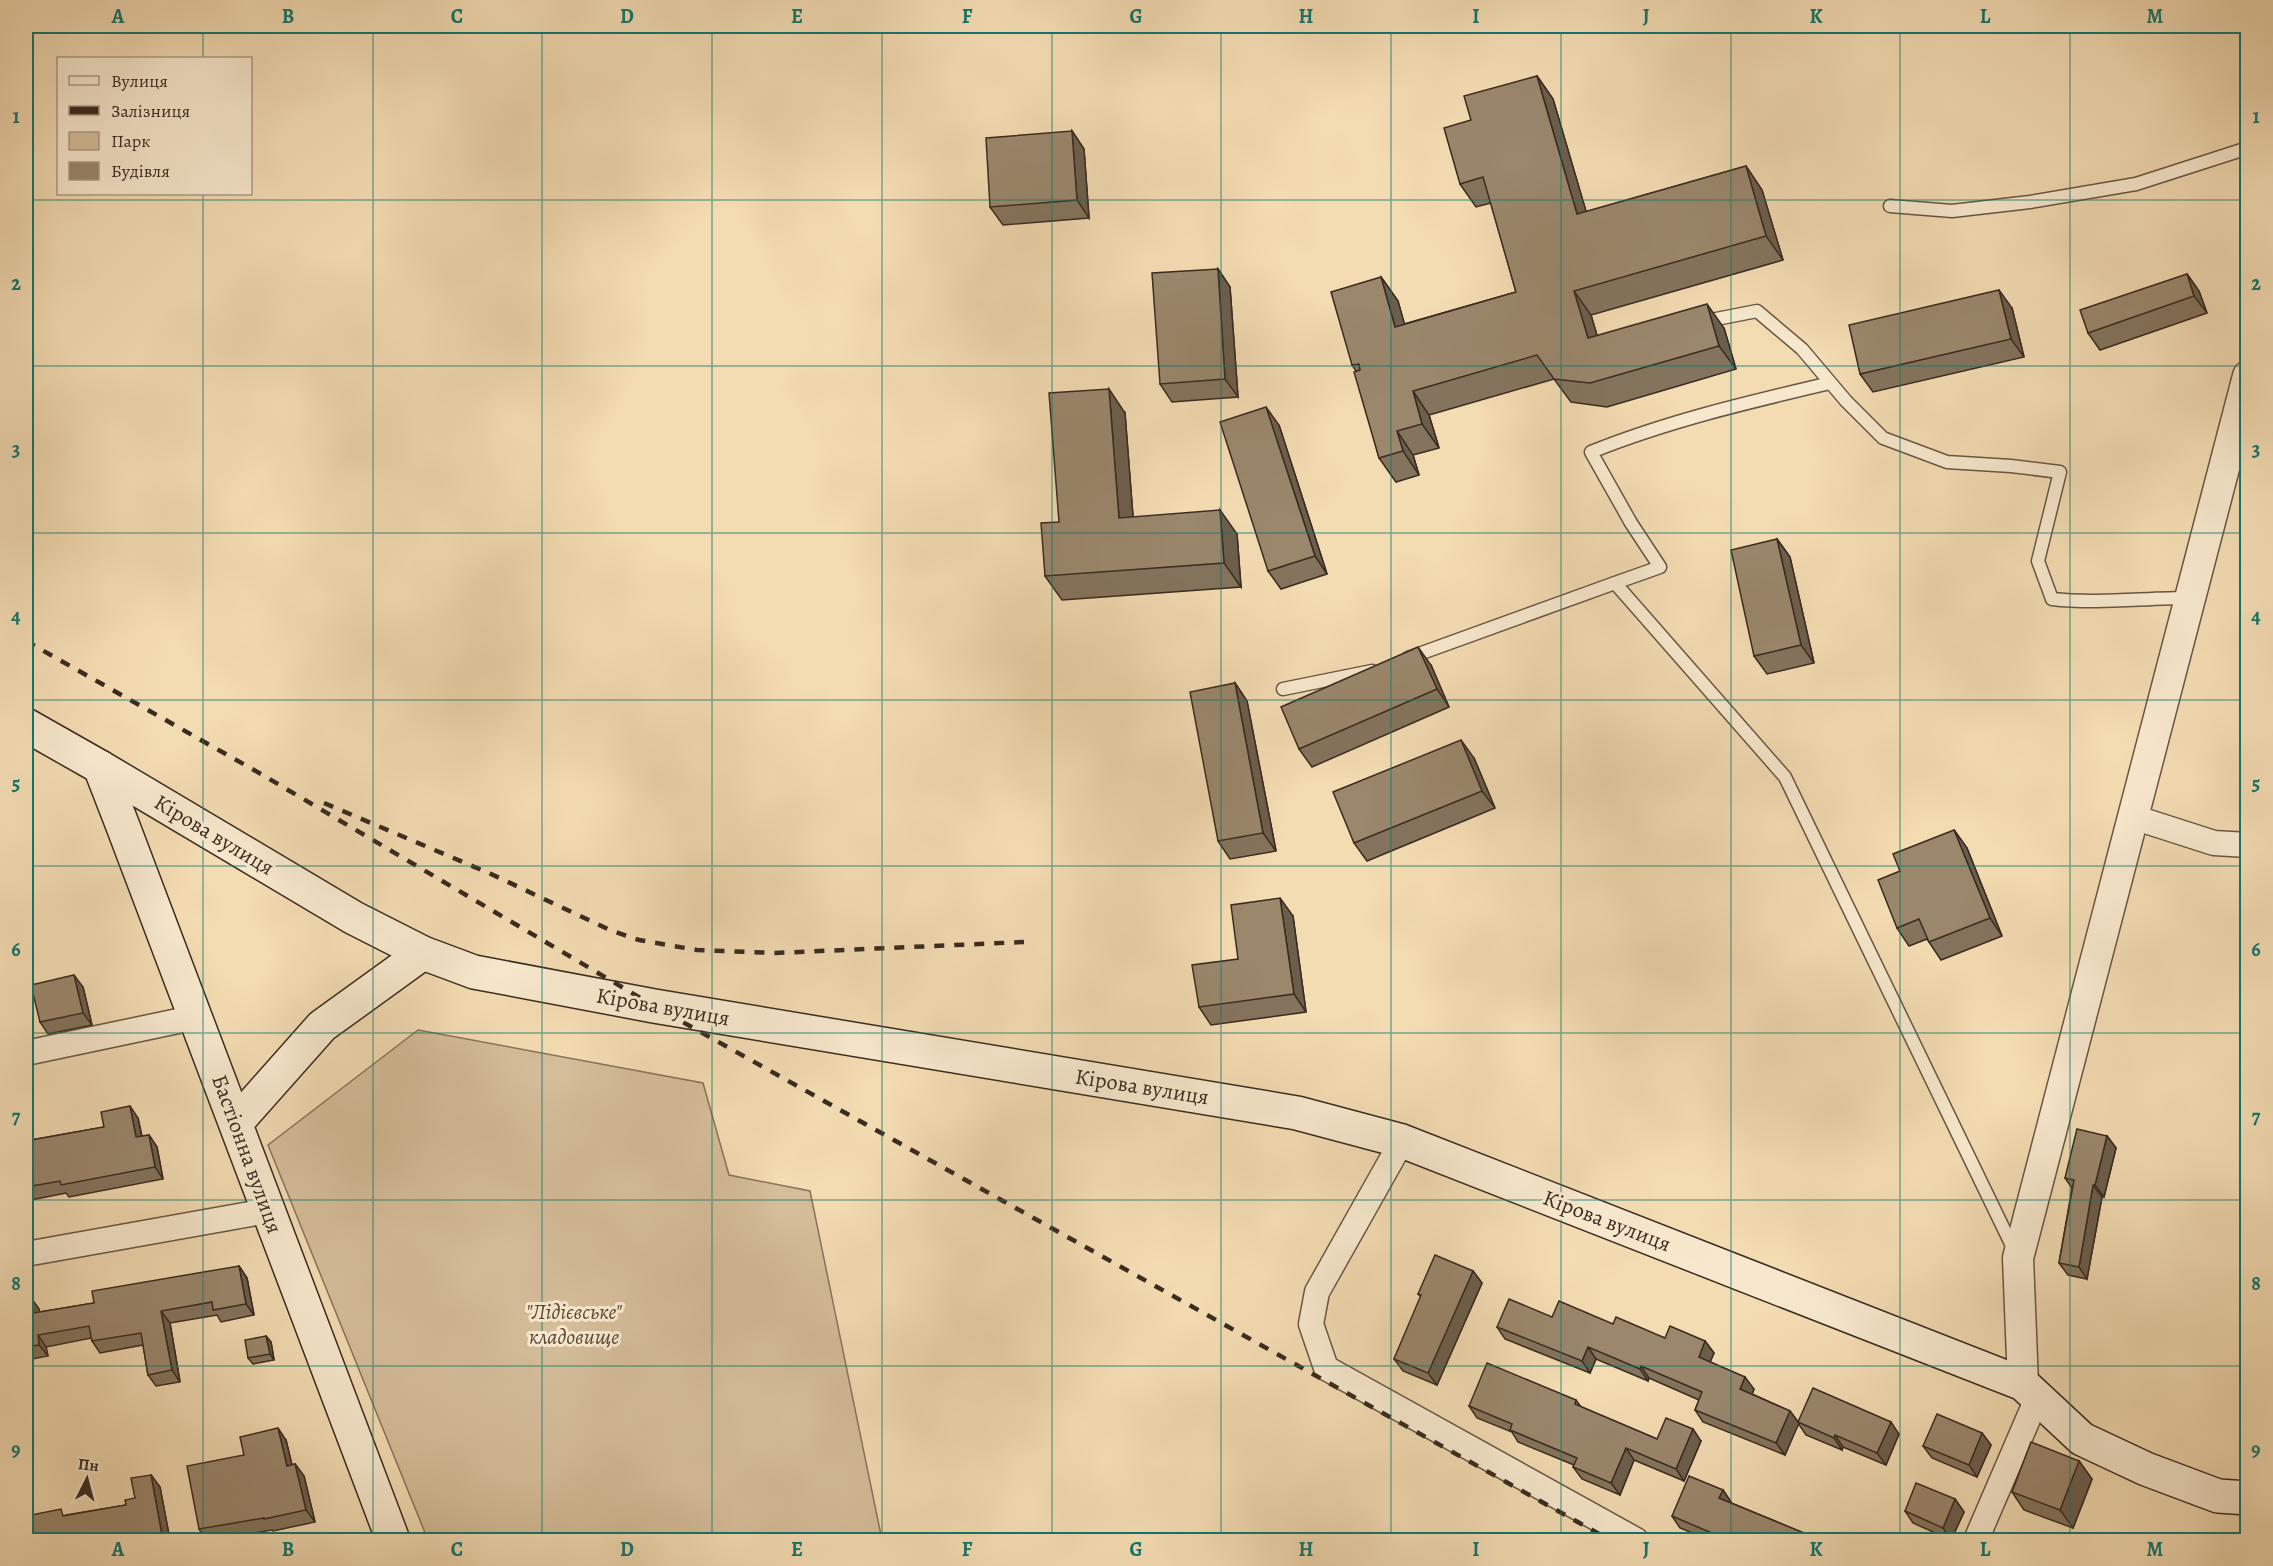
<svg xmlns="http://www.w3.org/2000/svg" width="2273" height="1566" font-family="Alegreya,serif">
  <rect width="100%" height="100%" fill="#f3dbb2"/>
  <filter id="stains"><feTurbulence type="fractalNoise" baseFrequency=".00333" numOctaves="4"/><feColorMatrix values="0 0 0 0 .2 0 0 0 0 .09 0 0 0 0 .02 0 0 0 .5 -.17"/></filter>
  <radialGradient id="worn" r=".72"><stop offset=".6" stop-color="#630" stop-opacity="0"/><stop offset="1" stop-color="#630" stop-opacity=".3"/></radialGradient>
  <path fill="#d4bd99" stroke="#87745c" stroke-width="1.5" d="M 418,1030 L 703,1083 L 729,1175 L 810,1191 L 882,1540 L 428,1540 L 268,1145 Z"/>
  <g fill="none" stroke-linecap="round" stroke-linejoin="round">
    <g stroke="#685744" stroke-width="15">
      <g id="service">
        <path d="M 1890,206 L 1952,211 L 2030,202 L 2136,184 L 2248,148"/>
        <path d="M 1701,322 L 1757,311 L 1802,349 L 1846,401 L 1883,438 L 1947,462 L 2011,466 L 2060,472 L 2038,561 L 2052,599 C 2097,604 2143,598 2189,598"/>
        <path d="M 1615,583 L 1660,567 L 1631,523 L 1591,452 C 1668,421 1749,402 1830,383"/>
        <path d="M 1408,658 L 1615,583 L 1785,777 L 2015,1252"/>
        <path d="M 1283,689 L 1372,671"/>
      </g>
    </g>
    <g stroke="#685744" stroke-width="27">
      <g id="minor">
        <path d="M 2133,817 L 2214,843 L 2248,845"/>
        <path d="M 26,1053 L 197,1017"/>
        <path d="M 1402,1141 L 1317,1292 L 1311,1324 L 1326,1368 L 1636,1540"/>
        <path d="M 26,1254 L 267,1211"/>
        <path d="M 1976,1540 L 2038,1396"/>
      </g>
    </g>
    <g stroke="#685744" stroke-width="33">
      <path id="tertiary" d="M 2023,1384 L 2018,1258 L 2248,376"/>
    </g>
    <g stroke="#3a2b20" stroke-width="36">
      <g id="secondary">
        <path d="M 26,725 L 100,767 L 354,918 L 423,953 L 474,972 L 654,1006 L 1297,1113 L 1402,1141 L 2023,1384 L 2082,1439 L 2146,1469 L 2218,1496 L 2248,1498"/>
        <path d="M 100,767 C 200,1024 295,1283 393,1540"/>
        <path d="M 236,1123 L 322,1026 L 423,953"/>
      </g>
    </g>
    <use href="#service" stroke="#f7e8cd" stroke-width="12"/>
    <use href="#minor" stroke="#f7e8cd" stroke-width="24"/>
    <use href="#tertiary" stroke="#f7e8cd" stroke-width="30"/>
    <use href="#secondary" stroke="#f7e8cd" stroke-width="33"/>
    <g stroke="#3a2b20" stroke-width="4.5" stroke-dasharray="10 10" stroke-linecap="butt">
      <path d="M 26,641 L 261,774 L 654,1006 L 1610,1540"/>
      <path d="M 324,803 L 491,874 L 610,930 L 639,940 L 697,950 L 775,953 L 1024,942"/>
    </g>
  </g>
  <g fill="#84745d" stroke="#3a2b20" stroke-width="1.5">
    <path d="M 1537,76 L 1553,99 L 1586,212 L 1746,166 L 1762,190 L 1783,260 L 1591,315 L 1597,336 L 1724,328 L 1736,369 L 1607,407 L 1571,402 L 1554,379 L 1429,415 L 1439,448 L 1413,455 L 1419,475 L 1396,482 L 1379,458 L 1356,371 L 1352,365 L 1381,277 L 1398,301 L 1404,324 L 1516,292 L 1491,203 L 1476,207 L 1460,184 L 1471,120 Z"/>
    <path d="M 1072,131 L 1084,149 L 1089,218 L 1003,225 L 990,207 Z"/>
    <path d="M 1218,269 L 1230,287 L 1238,397 L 1172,402 L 1160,384 Z"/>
    <path d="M 2187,274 L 2199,291 L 2207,313 L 2100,350 L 2088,333 Z"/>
    <path d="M 2012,308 L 2024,357 L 1873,392 L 1860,374 Z"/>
    <path d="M 1125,413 L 1133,517 L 1237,534 L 1241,587 L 1062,600 L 1045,576 L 1059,522 Z"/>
    <path d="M 1279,425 L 1327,574 L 1281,589 L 1268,571 Z"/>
    <path d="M 1777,539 L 1790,557 L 1814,663 L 1767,674 L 1754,656 Z"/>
    <path d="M 1431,665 L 1449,707 L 1312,767 L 1299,749 Z"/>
    <path d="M 1235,683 L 1247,701 L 1276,851 L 1230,859 L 1218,841 Z"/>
    <path d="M 1474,758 L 1495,808 L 1367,861 L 1354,843 Z"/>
    <path d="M 1954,830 L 1967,848 L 2002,936 L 1941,960 L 1927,939 L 1909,946 L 1897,928 L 1900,871 Z"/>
    <path d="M 1293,916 L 1306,1012 L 1211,1025 L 1199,1007 L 1238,959 Z"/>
    <path d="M 83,987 L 92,1025 L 48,1034 L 40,1022 Z"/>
    <path d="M 138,1118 L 142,1136 L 149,1135 L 157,1147 L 163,1179 L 69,1197 L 66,1193 L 26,1201 L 26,1141 L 104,1127 Z"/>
    <path d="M 2107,1136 L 2116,1148 L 2104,1197 L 2102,1197 L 2087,1279 L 2068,1275 L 2059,1263 L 2072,1188 L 2065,1178 Z"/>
    <path d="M 239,1266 L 247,1278 L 254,1315 L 221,1322 L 217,1315 L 170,1323 L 180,1382 L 156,1386 L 148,1375 L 143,1345 L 100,1353 L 92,1341 L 91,1338 L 46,1347 L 48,1356 L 26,1360 L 26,1299 L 31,1298 L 39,1309 L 39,1312 L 94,1303 Z"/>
    <path d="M 1473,1271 L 1482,1283 L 1437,1385 L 1403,1371 L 1394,1359 L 1421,1297 L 1418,1294 Z"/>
    <path d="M 1552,1317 L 1613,1324 L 1665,1338 L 1705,1341 L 1714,1353 L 1710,1362 L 1754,1389 L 1752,1394 L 1790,1411 L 1798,1422 L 1899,1434 L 1886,1465 L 1843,1447 L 1842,1450 L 1806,1435 L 1798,1423 L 1785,1455 L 1703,1422 L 1695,1410 L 1699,1400 L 1649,1378 L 1648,1381 L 1596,1359 L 1590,1373 L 1505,1339 L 1497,1327 Z"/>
    <path d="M 266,1336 L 271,1342 L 274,1360 L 253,1364 L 248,1358 Z"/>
    <path d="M 1576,1400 L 1581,1407 L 1657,1439 L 1701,1441 L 1684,1481 L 1634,1460 L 1620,1495 L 1582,1479 L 1573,1467 L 1574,1465 L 1518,1442 L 1512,1432 L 1477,1418 L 1469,1406 Z"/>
    <path d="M 1982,1433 L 1991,1445 L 1977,1477 L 1932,1458 L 1923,1446 Z"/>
    <path d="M 286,1440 L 292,1465 L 295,1464 L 304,1476 L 315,1522 L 273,1531 L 272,1530 L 212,1540 L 206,1540 L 199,1529 L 244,1455 Z"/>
    <path d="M 2079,1461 L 2092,1479 L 2073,1528 L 2024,1510 L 2012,1492 Z"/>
    <path d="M 151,1475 L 160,1487 L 170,1540 L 26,1540 L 30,1539 L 66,1515 L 126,1505 L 135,1498 Z"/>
    <path d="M 1723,1490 L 1731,1502 L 1731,1503 L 1816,1538 L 1817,1540 L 1709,1540 L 1680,1528 L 1672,1516 Z"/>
    <path d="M 1955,1499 L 1964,1512 L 1951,1540 L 1913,1523 L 1905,1511 Z"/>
  </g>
  <g fill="#6c5e4c" stroke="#3a2b20" stroke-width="1.5">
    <path d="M 1537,76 L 1553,99 L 1594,238 L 1577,214 Z"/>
    <path d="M 1072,131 L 1084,149 L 1089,218 L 1077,200 Z"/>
    <path d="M 1746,166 L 1762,190 L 1783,260 L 1766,236 Z"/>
    <path d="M 1218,269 L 1230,287 L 1238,397 L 1225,379 Z"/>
    <path d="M 2187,274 L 2199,291 L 2207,313 L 2194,296 Z"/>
    <path d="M 1381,277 L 1398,301 L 1412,350 L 1395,327 Z"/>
    <path d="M 1999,290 L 2012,308 L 2024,357 L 2011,339 Z"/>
    <path d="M 1574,291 L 1591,315 L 1605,362 L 1588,338 Z"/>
    <path d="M 1707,304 L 1724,328 L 1736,369 L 1719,346 Z"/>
    <path d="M 1109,389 L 1125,413 L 1135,542 L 1119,518 Z"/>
    <path d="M 1413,391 L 1429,415 L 1439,448 L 1422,424 Z"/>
    <path d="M 1266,407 L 1279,425 L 1327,574 L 1315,556 Z"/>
    <path d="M 1397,431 L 1413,455 L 1419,475 L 1403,451 Z"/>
    <path d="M 1220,510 L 1237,534 L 1241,587 L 1224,563 Z"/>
    <path d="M 1777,539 L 1790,557 L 1814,663 L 1801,645 Z"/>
    <path d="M 1418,647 L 1431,665 L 1449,707 L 1437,689 Z"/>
    <path d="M 1235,683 L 1247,701 L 1276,851 L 1263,833 Z"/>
    <path d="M 1461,740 L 1474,758 L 1495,808 L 1482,791 Z"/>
    <path d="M 1954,830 L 1967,848 L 2002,936 L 1990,918 Z"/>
    <path d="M 1280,898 L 1293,916 L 1306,1012 L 1294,994 Z"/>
    <path d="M 74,975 L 83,987 L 92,1025 L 83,1013 Z"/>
    <path d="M 130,1106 L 138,1118 L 144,1149 L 136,1137 Z"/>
    <path d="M 149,1135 L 157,1147 L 163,1179 L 155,1167 Z"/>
    <path d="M 2107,1136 L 2116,1148 L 2104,1197 L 2095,1185 Z"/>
    <path d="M 2093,1185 L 2102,1197 L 2087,1279 L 2079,1267 Z"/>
    <path d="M 239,1266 L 247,1278 L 254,1315 L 246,1304 Z"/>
    <path d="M 1473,1271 L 1482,1283 L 1437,1385 L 1428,1373 Z"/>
    <path d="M 31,1298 L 39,1309 L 42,1325 L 34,1313 Z"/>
    <path d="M 161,1311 L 170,1323 L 180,1382 L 172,1370 Z"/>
    <path d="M 38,1335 L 46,1347 L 48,1356 L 39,1345 Z"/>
    <path d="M 266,1336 L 271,1342 L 274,1360 L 270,1354 Z"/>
    <path d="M 1705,1341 L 1714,1353 L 1707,1369 L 1699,1357 Z"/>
    <path d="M 1588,1347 L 1596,1359 L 1590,1373 L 1582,1361 Z"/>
    <path d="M 1641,1366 L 1649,1378 L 1648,1381 L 1640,1369 Z"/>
    <path d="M 1745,1377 L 1754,1389 L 1749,1402 L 1740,1389 Z"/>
    <path d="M 1790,1411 L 1799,1423 L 1785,1455 L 1776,1443 Z"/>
    <path d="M 1891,1422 L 1899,1434 L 1886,1465 L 1877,1453 Z"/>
    <path d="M 278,1428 L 286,1440 L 295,1478 L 287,1466 Z"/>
    <path d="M 1693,1429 L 1701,1441 L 1684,1481 L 1676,1469 Z"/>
    <path d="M 1982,1433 L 1991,1445 L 1977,1477 L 1969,1465 Z"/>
    <path d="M 1835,1435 L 1843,1447 L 1842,1450 L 1834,1438 Z"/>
    <path d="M 1626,1448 L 1634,1460 L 1620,1495 L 1611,1483 Z"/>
    <path d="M 2079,1461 L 2092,1479 L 2073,1528 L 2060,1510 Z"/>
    <path d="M 295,1464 L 304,1476 L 315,1522 L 306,1510 Z"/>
    <path d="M 151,1475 L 160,1487 L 170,1540 L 166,1540 L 162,1535 Z"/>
    <path d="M 1723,1490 L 1731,1502 L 1728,1510 L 1719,1498 Z"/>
    <path d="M 1955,1499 L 1964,1512 L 1951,1540 L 1943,1528 Z"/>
  </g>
  <g fill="#9a876c" stroke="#3a2b20" stroke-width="1.5">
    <path d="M 1537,76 L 1577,214 L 1746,166 L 1766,236 L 1574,291 L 1588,338 L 1707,304 L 1719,346 L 1590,383 L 1554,379 L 1537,355 L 1413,391 L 1422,424 L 1397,431 L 1403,451 L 1379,458 L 1354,372 L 1360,370 L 1359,364 L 1352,365 L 1331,292 L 1381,277 L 1395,327 L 1516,292 L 1483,177 L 1460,184 L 1444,128 L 1471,120 L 1464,96 Z"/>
    <path d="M 1072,131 L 1077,200 L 990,207 L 986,138 Z"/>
    <path d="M 1218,269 L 1225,379 L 1160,384 L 1152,273 Z"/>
    <path d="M 2187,274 L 2194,296 L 2088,333 L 2080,310 Z"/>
    <path d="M 1999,290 L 2011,339 L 1860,374 L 1849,325 Z"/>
    <path d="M 1109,389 L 1119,518 L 1220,510 L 1224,563 L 1045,576 L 1041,523 L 1059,522 L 1049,393 Z"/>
    <path d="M 1266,407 L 1315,556 L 1268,571 L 1220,422 Z"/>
    <path d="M 1777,539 L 1801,645 L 1754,656 L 1731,550 Z"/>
    <path d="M 1418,647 L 1437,689 L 1299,749 L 1281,707 Z"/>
    <path d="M 1235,683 L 1263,833 L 1218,841 L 1190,692 Z"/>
    <path d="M 1461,740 L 1482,791 L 1354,843 L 1333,792 Z"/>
    <path d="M 1954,830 L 1990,918 L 1929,942 L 1919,919 L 1897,928 L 1878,880 L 1900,871 L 1893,854 Z"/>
    <path d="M 1280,898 L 1294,994 L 1199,1007 L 1192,965 L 1238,959 L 1231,905 Z"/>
    <path d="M 74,975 L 83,1013 L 40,1022 L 31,985 Z"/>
    <path d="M 130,1106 L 136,1137 L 149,1135 L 155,1167 L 61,1185 L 60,1181 L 26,1187 L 26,1141 L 104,1127 L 101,1112 Z"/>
    <path d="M 2077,1129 L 2107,1136 L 2095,1185 L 2093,1185 L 2079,1267 L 2059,1263 L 2074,1180 L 2065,1178 Z"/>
    <path d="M 1435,1255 L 1473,1271 L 1428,1373 L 1394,1359 L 1421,1295 L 1418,1294 Z"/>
    <path d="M 239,1266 L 246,1304 L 213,1310 L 212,1302 L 161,1311 L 172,1370 L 148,1375 L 141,1333 L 92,1341 L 89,1326 L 38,1335 L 39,1345 L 26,1347 L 26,1299 L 31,1298 L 34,1313 L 94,1303 L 92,1291 Z"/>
    <path d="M 1509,1299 L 1552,1317 L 1559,1301 L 1613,1324 L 1616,1317 L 1665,1338 L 1670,1326 L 1705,1341 L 1699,1357 L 1745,1377 L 1740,1389 L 1790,1411 L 1776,1443 L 1695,1410 L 1702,1392 L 1641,1366 L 1640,1369 L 1588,1347 L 1582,1361 L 1497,1327 Z"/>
    <path d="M 266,1336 L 270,1354 L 248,1358 L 245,1340 Z"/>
    <path d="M 1487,1363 L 1576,1400 L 1575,1404 L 1657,1439 L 1666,1418 L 1693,1429 L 1676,1469 L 1626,1448 L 1611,1483 L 1573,1467 L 1577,1458 L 1510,1430 L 1512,1424 L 1469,1406 Z"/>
    <path d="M 1813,1388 L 1891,1422 L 1877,1453 L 1835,1435 L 1834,1438 L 1798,1422 Z"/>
    <path d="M 1937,1414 L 1982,1433 L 1969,1465 L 1923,1446 Z"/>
    <path d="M 278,1428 L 287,1466 L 295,1464 L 306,1510 L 264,1519 L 264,1518 L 199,1529 L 187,1466 L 244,1455 L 240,1437 Z"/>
    <path d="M 2031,1442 L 2079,1461 L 2060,1510 L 2012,1492 Z"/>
    <path d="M 151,1475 L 162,1535 L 131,1540 L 26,1540 L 30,1539 L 26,1516 L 61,1509 L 63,1516 L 126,1505 L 125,1500 L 135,1498 L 131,1478 Z"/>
    <path d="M 1689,1476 L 1723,1490 L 1719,1498 L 1816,1538 L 1815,1540 L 1717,1540 L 1712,1538 L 1714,1534 L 1672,1516 Z"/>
    <path d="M 1916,1483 L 1955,1499 L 1943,1528 L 1905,1511 Z"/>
    <path d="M 2076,1533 L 2100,1536 L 2099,1540 L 2075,1540 Z"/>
  </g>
  <path fill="none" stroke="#0f766e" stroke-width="1.5" stroke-opacity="0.55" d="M 203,26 L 203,58M 373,26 L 373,1540M 542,26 L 542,1540M 712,26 L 712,1540M 882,26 L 882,1540M 1052,26 L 1052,1540M 1221,26 L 1221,1540M 1391,26 L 1391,1540M 1561,26 L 1561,1540M 1731,26 L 1731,1540M 1900,26 L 1900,1540M 2070,26 L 2070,1540M 203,194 L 203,1540M 26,200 L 2248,200M 26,366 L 2248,366M 26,533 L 2248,533M 26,700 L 2248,700M 26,866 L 2248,866M 26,1033 L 2248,1033M 26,1200 L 2248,1200M 26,1366 L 2248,1366"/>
  <g text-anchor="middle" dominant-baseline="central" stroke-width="6" stroke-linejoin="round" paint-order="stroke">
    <g font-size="22" fill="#3a2b20" stroke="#f7e8cd">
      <text transform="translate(214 835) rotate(31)">Кірова вулиця</text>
      <text transform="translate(663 1007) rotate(10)">Кірова вулиця</text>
      <text transform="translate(1142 1087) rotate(9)">Кірова вулиця</text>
      <text transform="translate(247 1154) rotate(70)">Бастіонна вулиця</text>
      <text transform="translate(1607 1221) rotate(21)">Кірова вулиця</text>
    </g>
    <g font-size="22" font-style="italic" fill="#594838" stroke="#f7e8cd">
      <text x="574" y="1312">"Лідієвське"<tspan x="574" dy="25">кладовище</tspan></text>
    </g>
  </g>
  <rect width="2273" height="1566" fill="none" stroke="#f3dbb2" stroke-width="66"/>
  <rect x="57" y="57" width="195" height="138" fill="#f7e8cd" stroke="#ab9c88" stroke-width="1.5"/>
  <rect x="69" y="76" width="30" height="9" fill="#f7e8cd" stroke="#ab9c88" stroke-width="1.5"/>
  <text x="111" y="87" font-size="18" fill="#3a2b20">Вулиця</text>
  <rect x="69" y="106" width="30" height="9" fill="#3a2b20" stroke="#ab9c88" stroke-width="1.5"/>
  <text x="111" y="117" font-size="18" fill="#3a2b20">Залізниця</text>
  <rect x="69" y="132" width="30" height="18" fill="#d4bd99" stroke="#ab9c88" stroke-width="1.5"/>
  <text x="111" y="147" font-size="18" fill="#3a2b20">Парк</text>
  <rect x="69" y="162" width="30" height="18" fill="#9a876c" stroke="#ab9c88" stroke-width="1.5"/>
  <text x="111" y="177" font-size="18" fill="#3a2b20">Будівля</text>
  <g transform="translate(87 1479) rotate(6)" stroke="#f7e8cd" stroke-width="4.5" paint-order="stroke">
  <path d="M0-4.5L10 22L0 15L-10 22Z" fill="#3a2b20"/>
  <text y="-9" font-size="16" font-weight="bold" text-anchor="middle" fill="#3a2b20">Пн</text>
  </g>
  <rect x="33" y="33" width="2207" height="1500" fill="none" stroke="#0f766e" stroke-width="2"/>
  <g font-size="20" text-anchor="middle" font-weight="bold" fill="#0f766e">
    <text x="118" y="23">A</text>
    <text x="288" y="23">B</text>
    <text x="457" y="23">C</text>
    <text x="627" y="23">D</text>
    <text x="797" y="23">E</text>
    <text x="967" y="23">F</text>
    <text x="1136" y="23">G</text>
    <text x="1306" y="23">H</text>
    <text x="1476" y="23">I</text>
    <text x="1646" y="23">J</text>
    <text x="1816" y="23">K</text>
    <text x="1985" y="23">L</text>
    <text x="2155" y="23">M</text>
    <text x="16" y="123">1</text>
    <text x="2256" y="123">1</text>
    <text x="16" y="290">2</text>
    <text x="2256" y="290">2</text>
    <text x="16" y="456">3</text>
    <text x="2256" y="456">3</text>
    <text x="16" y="623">4</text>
    <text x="2256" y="623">4</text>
    <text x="16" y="790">5</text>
    <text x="2256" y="790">5</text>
    <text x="16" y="956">6</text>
    <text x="2256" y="956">6</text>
    <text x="16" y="1123">7</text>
    <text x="2256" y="1123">7</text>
    <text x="16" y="1290">8</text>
    <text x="2256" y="1290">8</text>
    <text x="16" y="1456">9</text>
    <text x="2256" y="1456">9</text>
    <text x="118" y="1556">A</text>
    <text x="288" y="1556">B</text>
    <text x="457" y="1556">C</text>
    <text x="627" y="1556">D</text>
    <text x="797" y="1556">E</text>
    <text x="967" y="1556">F</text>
    <text x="1136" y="1556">G</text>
    <text x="1306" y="1556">H</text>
    <text x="1476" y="1556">I</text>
    <text x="1646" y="1556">J</text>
    <text x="1816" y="1556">K</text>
    <text x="1985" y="1556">L</text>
    <text x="2155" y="1556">M</text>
  </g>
  <rect width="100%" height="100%" filter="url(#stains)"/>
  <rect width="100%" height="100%" fill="url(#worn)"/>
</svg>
